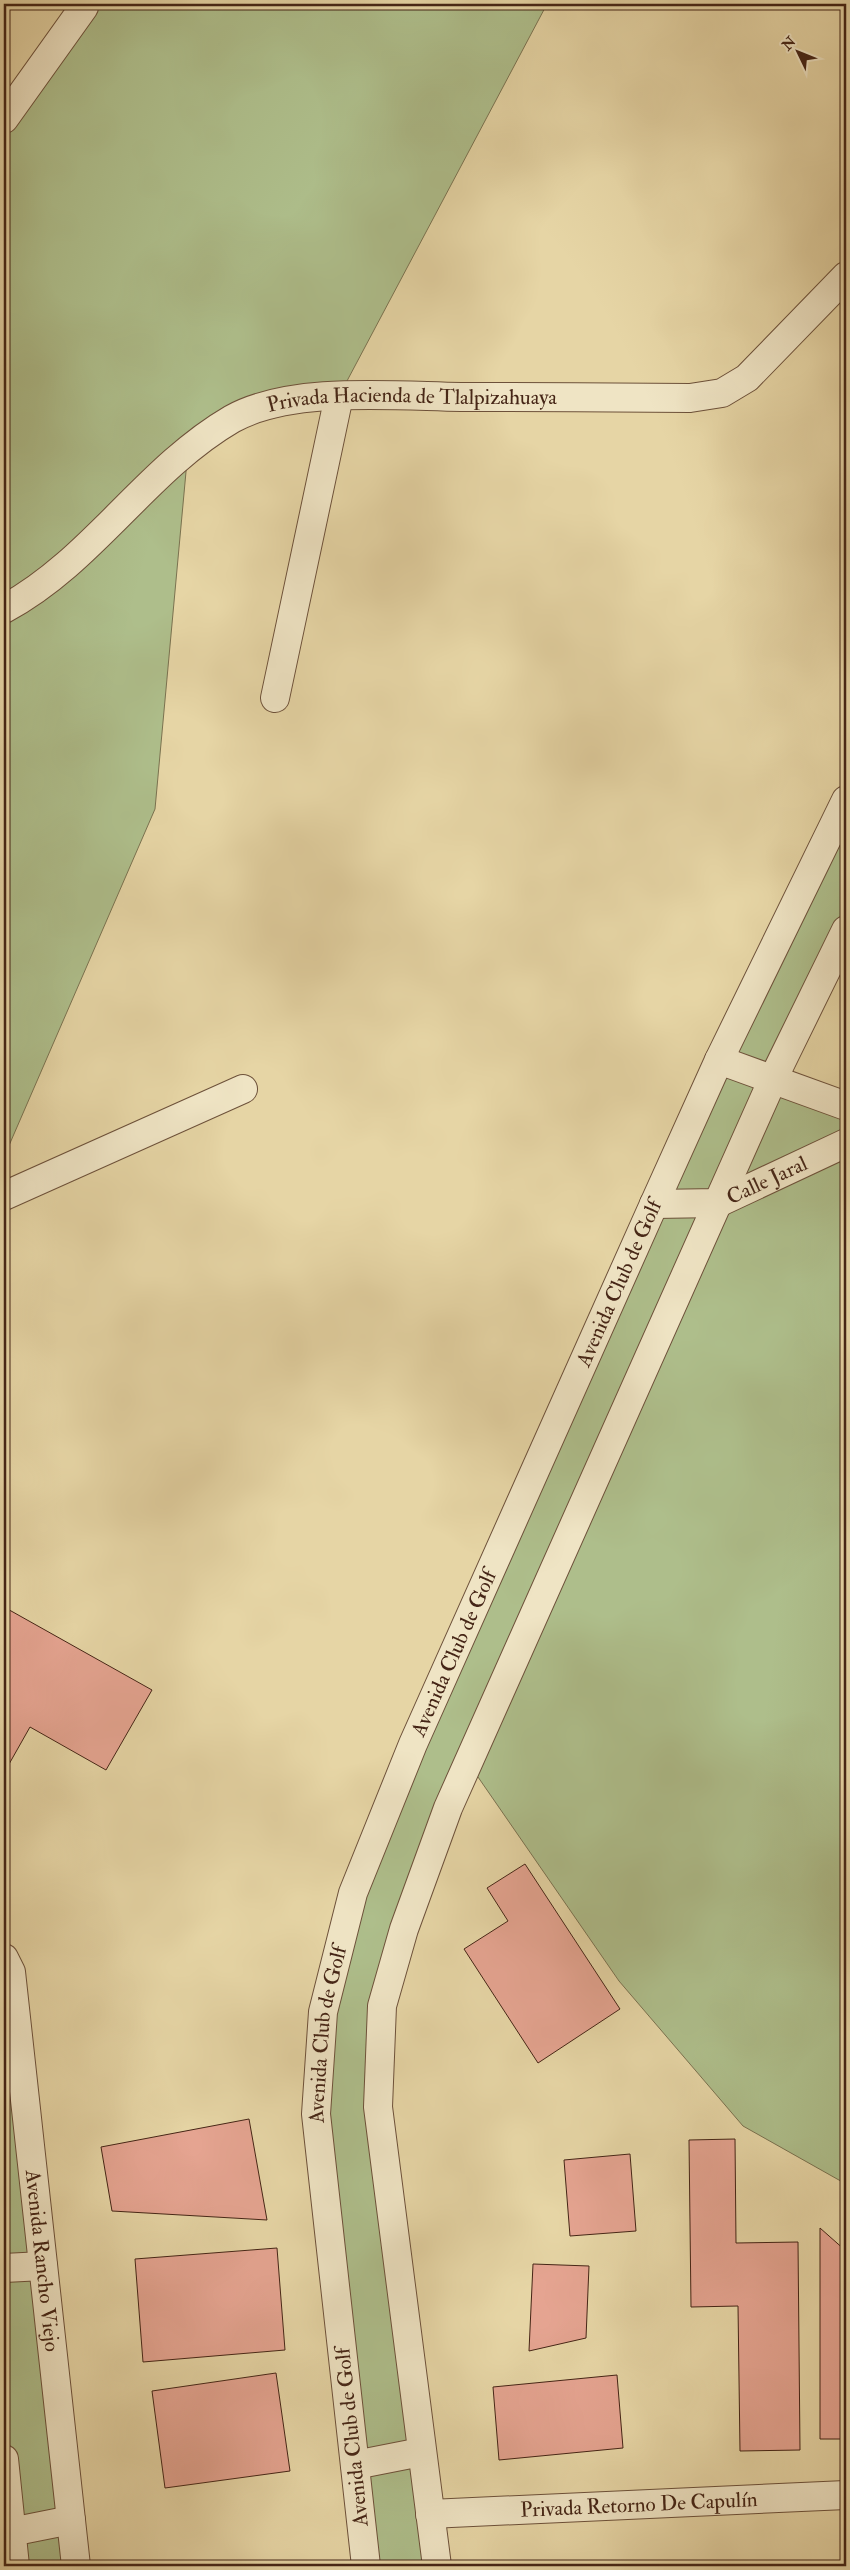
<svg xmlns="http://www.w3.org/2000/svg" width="850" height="2570" font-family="'IM FELL Double Pica',serif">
  <rect width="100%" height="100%" fill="#e6d5a5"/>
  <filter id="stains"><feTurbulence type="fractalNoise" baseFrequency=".004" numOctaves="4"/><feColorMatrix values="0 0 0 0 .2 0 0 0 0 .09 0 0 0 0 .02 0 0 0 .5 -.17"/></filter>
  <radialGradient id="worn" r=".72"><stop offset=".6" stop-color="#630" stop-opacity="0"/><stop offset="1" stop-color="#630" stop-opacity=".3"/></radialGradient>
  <g fill="#aebe8b" stroke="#7a7250">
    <path d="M 84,4 L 547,4 L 339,396 L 281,402 L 188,450 L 155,809 L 4,1157 L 4,119 Z"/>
    <path d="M 846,800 L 846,930 L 773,1079 L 846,1106 L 846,2184 L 743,2126 L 619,1981 L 469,1764 L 382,2006 L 437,2566 L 366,2566 L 316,2114 L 353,1893 Z"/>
    <path d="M 4,1958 L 82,2566 L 15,2566 L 4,2453 Z"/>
  </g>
  <g fill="#e5a491" stroke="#452516">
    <path d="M 4,1607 L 152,1690 L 106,1770 L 30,1727 L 4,1773 Z"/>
    <path d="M 525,1864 L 620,2009 L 538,2063 L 464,1949 L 508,1921 L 487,1888 Z"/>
    <path d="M 249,2119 L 267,2220 L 112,2211 L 101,2147 Z"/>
    <path d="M 735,2139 L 736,2243 L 798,2242 L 800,2450 L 740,2451 L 738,2306 L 691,2307 L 689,2140 Z"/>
    <path d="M 630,2154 L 636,2231 L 570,2236 L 564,2160 Z"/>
    <path d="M 820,2228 L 846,2251 L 846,2439 L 820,2439 Z"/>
    <path d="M 277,2248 L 285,2350 L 143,2362 L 135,2259 Z"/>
    <path d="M 533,2264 L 589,2266 L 586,2338 L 529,2351 Z"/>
    <path d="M 276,2373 L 290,2471 L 165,2488 L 152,2391 Z"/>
    <path d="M 617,2375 L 623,2448 L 499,2460 L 493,2387 Z"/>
  </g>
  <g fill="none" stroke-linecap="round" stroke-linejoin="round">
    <g stroke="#6d513a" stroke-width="30">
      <g id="minor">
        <path d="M 4,119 L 84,7"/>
        <path id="s1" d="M 4,609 C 92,562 146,469 232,419 C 291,386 394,396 461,397 C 537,397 614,397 690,398 L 722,393 L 747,378 L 846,276"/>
        <path d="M 275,698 L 339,396"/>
        <path d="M 719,1060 L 846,1106"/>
        <path d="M 4,1196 L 243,1089"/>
        <path id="s2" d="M 654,1204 L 718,1203 L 846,1143"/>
        <path id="s3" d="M 430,2514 L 846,2495"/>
      </g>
    </g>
    <g stroke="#6d513a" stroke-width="30">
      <g id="tertiary">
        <path id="s4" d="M 4,1958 L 11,1972 L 76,2566"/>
        <path d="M 4,2268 L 43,2266"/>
        <path d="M 4,2459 L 15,2566"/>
        <path d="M 355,2465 L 421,2452"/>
        <path d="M 11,2532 L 71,2520"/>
        <path id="s5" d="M 366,2566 L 316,2114 L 323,2012 L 353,1893 L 413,1744 L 654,1204 L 719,1060 L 846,800"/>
        <path d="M 437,2566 L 378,2107 L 382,2006 L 404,1929 L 448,1808 L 773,1079 L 846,930"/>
      </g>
    </g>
    <use href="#minor" stroke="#efe4c4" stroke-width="28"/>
    <use href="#tertiary" stroke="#efe4c4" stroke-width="28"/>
  </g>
  <g text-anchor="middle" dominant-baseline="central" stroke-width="4" stroke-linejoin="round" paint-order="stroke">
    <g font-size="21" fill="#452516" stroke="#efe4c4">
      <text stroke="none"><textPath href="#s1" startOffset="481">Privada Hacienda de Tlalpizahuaya</textPath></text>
      <text stroke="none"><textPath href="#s2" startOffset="118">Calle Jaral</textPath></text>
      <text stroke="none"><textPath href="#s5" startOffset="1345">Avenida Club de Golf</textPath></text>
      <text stroke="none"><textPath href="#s5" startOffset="940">Avenida Club de Golf</textPath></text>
      <text stroke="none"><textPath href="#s5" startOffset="535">Avenida Club de Golf</textPath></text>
      <text stroke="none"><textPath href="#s4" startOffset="306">Avenida Rancho Viejo</textPath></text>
      <text transform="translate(352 2437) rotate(-96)">Avenida Club de Golf</text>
      <text stroke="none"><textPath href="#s3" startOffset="209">Privada Retorno De Capulín</textPath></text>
    </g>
  </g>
  <rect width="850" height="2570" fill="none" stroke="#e6d5a5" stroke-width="20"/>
  <rect x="5" y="5" width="840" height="2560" fill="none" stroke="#452516" stroke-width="2.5"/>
  <rect x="10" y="10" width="830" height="2550" fill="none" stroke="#452516"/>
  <g transform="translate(798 52) rotate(313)" stroke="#efe4c4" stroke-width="4" paint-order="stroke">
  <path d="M0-4L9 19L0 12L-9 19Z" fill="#452516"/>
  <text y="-8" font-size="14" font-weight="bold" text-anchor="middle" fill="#452516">N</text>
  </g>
  <rect width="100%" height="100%" filter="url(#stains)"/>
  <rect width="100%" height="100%" fill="url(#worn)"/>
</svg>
